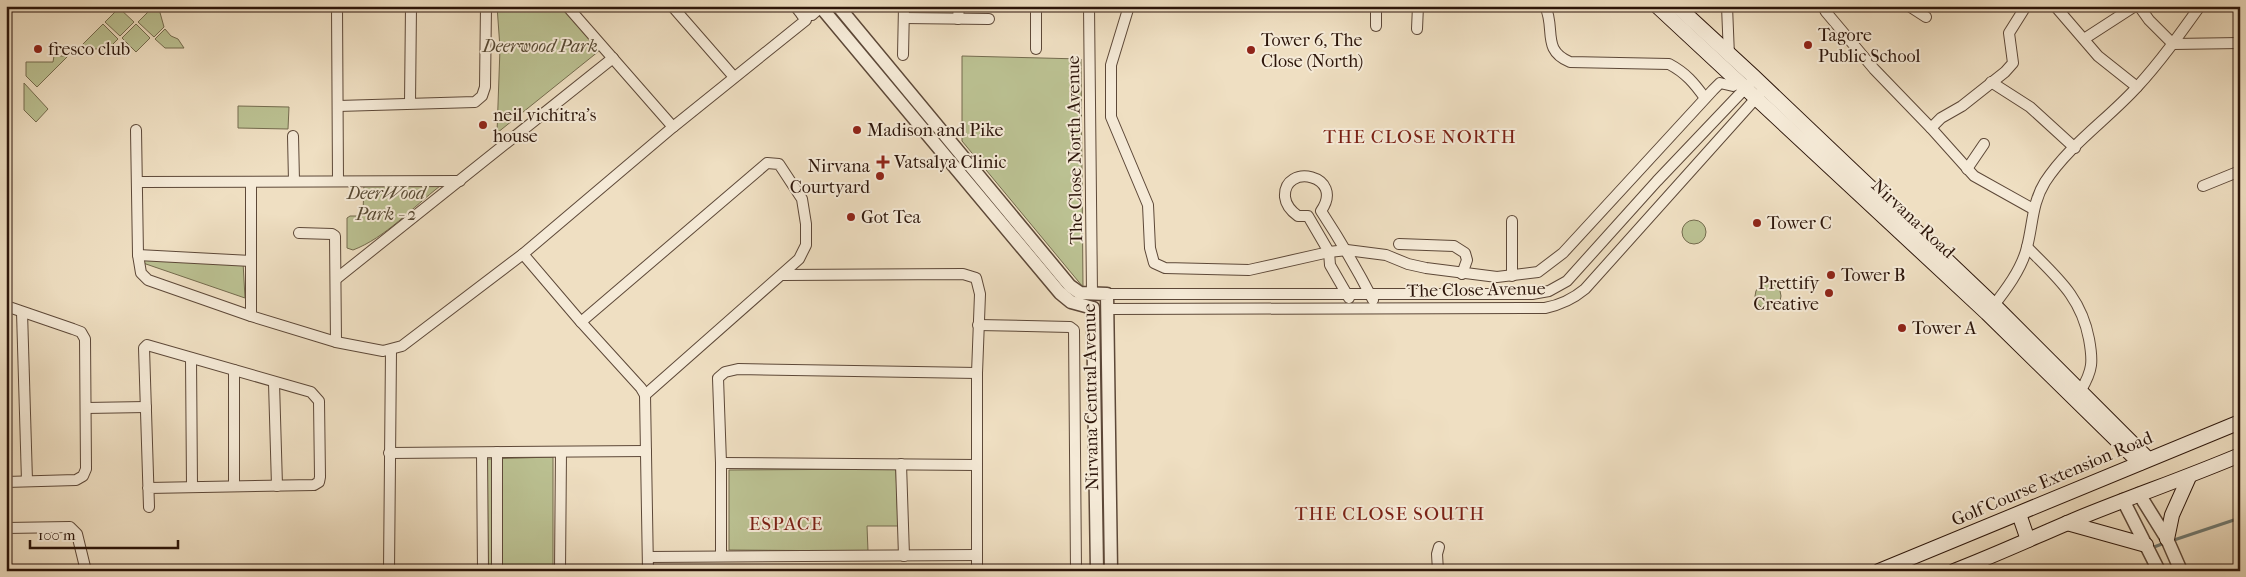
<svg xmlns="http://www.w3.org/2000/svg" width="2246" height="577" font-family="'IM FELL French Canon',serif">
  <rect width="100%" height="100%" fill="#efdfc2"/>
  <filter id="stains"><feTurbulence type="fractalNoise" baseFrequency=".004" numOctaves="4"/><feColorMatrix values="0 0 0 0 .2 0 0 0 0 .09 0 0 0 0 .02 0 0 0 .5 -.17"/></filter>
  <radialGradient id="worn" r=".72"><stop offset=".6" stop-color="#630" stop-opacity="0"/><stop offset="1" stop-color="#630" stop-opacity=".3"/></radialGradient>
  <g fill="#bbc192" stroke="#746b4e">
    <path d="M 154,6 L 158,6 L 159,9 L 164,27 L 154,37 L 138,22 Z"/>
    <path d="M 497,6 L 561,6 L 599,51 L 497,133 L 500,48 Z"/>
    <path d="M 908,6 L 953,6 L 953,13 L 908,12 Z"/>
    <path d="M 119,8 L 134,22 L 120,36 L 105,22 Z"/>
    <path d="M 103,24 L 118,39 L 108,49 L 78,49 Z"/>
    <path d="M 136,24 L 150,38 L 136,52 L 122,38 Z"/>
    <path d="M 165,29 L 171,36 L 178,39 L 184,48 L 165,48 L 155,39 Z"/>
    <path d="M 54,56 L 68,56 L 37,87 L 26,76 L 26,62 L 53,62 Z"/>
    <path d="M 962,56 L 1081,59 L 1083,287 L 962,141 Z"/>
    <path d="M 24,83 L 48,109 L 36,122 L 24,110 Z"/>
    <path d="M 238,106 L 289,107 L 288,129 L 238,128 Z"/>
    <path d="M 364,183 L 440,186 C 413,207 385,238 353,250 L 347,248 L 347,218 L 350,216 L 359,216 L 363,213 Z"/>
    <circle cx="1694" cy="232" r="12"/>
    <path d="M 147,257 L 243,262 L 245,298 L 143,263 Z"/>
    <circle cx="1768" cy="296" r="13"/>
    <path d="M 553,457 L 553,571 L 487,571 L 487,459 Z"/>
    <path d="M 896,469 L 898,526 L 867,526 L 868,551 L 729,550 L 729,470 Z"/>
  </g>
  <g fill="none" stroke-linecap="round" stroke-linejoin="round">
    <g stroke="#6e7972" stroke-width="3">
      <path d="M 2174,540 L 2240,518"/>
      <path d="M 2154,547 L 2162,544"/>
    </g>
    <g stroke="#5d4838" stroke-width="12">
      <g id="minor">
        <path d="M 337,6 L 338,181"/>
        <path d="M 567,6 L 673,127"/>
        <path d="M 672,6 L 734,77"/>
        <path d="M 805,6 L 802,15 L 812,15 L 822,6"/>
        <path d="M 1036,6 L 1036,49"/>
        <path d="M 1089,6 L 1092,294"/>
        <path d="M 1129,6 L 1111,65 L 1111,117 L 1148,205 L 1150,248 L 1154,263 L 1165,268 L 1249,270 L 1329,252 L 1347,250 L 1386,255 L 1408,264 L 1426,268 L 1497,277 L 1538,272 L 1563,253 L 1713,90 L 1720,83 L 1733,86 L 1738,81"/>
        <path d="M 1376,6 L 1376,26"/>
        <path d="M 1545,6 C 1556,29 1541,50 1570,62 L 1669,64 C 1686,73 1694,83 1705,98"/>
        <path d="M 1727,6 L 1729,56"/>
        <path d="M 1823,6 L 1826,12 L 1874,69 L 1931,128 L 1974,176 L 2033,209"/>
        <path d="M 1909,6 L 1926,17"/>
        <path d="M 2055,6 L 2098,56 L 2137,87"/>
        <path d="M 2139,6 L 2149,20 L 2173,44 L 2240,43"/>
        <path d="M 904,18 L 989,19"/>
        <path d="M 958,19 L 959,6"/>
        <path d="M 1417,29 L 1418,6"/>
        <path d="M 2084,39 L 2135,6"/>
        <path d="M 903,55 L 904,6"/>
        <path d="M 1991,82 L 2030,107 L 2075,148"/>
        <path d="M 410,103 L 411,6"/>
        <path d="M 338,106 L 475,102 L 482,96 L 485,87 L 486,6"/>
        <path d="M 1931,128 L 1941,118 L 1962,106 L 2005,72 L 2013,63 L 2009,33 L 2026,6"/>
        <path d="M 136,130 L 138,255 L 141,273 L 148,280 L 251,316 L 336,342 L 383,351 L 402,346 L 523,254 L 673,127 L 806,20 L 795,6"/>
        <path d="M 293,136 L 294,181"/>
        <path d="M 1967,169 L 1984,144"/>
        <path d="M 137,182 L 460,181"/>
        <path d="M 251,182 L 251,316"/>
        <path d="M 2203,186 L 2240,171"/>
        <path d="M 299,233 L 332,234 L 335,236 L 336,342"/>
        <path d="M 1399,244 L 1454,246 L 1465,253 L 1467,260 L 1462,274"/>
        <path d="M 2027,247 C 2056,277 2081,296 2089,339 C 2093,361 2093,370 2081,390"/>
        <path d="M 523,254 L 581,322 L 641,388 L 645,395 L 648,571"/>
        <path d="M 138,255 L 251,261"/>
        <path d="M 782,275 L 963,274 L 976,278 L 980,294 L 977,373 L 977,571"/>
        <path d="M 1512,276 L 1512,221"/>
        <path d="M 336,279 L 613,58"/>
        <path d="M 1107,294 L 1532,294 L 1549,291 L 1567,281 L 1657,181 L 1755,78"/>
        <path d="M 1349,298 L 1330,265 L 1329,252 L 1308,216 L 1298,216 C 1291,211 1286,206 1285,197 C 1283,162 1346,175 1321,211 C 1340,240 1357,269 1373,300"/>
        <path d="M 6,306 L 73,329 L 81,332 L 85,339 L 86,469 L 83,476 L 76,480 L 6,482"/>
        <path d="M 1108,309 L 1545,308 C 1560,305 1573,299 1585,289 L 1766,87"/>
        <path d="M 1991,309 C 2005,291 2022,269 2027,247 C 2033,224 2032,203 2045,182 C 2069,145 2108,119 2137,87 C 2160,62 2180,34 2200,6"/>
        <path d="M 22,312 L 27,481"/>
        <path d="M 581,322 L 767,163 L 779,164 L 802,199 L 806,224 L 806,245 L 799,259 L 645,395"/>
        <path d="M 978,325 L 1070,327 L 1074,330 L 1076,571"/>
        <path d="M 191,358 L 192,487"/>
        <path d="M 234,370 L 234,486"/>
        <path d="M 274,383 L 277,486"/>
        <path d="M 86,408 L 146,407"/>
        <path d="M 389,453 L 646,451"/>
        <path d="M 482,453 L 483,571"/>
        <path d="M 721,463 L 977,465"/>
        <path d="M 901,464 L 904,556"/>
        <path d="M 148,488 L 314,485 L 319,482 L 320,477 L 319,401 L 311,392 L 147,345 L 144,348 L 149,507"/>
        <path d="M 6,528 L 70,527 L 77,534 L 86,571"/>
        <path d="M 721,556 L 721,463 L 718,378 L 725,372 L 738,369 L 977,373"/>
        <path d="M 648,557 L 977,555"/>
        <path d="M 389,571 L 391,350"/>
        <path d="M 497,571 L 497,452"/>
        <path d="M 560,571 L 561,452"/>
        <path d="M 1438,571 L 1437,554 L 1439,547"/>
      </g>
    </g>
    <g stroke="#5d4838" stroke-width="15">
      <g id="tertiary">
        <path d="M 820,6 L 1060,293 L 1071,302 L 1093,308 L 1097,571"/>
        <path d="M 838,6 L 1070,286 L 1080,293 L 1107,294 L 1111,571"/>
        <path d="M 2139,494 L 2167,539 L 2181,571"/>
        <path d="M 2123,500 L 2159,571"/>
      </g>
    </g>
    <g stroke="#2c150a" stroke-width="16">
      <g id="secondary">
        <path d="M 1657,6 L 1987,313 L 2140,463"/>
        <path d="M 1677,6 L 1753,76 L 1994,305 L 2148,459"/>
        <path d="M 2019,514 L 2028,540"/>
        <path d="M 2067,523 L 2146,545"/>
        <path d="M 2167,539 L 2172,515 L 2189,477"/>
        <path d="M 1879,571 L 2240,422"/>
        <path d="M 1954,571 C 1998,554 2041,534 2084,516 C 2136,495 2188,477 2240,455"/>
      </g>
    </g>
    <use href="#minor" stroke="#f5ead7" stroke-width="10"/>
    <use href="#tertiary" stroke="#f5ead7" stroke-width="12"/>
    <use href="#secondary" stroke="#f5ead7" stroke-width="14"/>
  </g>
  <g fill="#8f2418" stroke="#f5ead7" stroke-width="2">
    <circle cx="1808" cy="45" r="5"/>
    <circle cx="38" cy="49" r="5"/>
    <circle cx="1251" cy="50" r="5"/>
    <circle cx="483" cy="125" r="5"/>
    <circle cx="857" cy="130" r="5"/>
    <path d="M880.5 154.5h5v5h5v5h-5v5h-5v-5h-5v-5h5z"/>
    <circle cx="880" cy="176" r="5"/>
    <circle cx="851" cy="217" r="5"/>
    <circle cx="1757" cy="223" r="5"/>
    <circle cx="1831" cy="275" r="5"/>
    <circle cx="1829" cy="293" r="5"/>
    <circle cx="1902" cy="328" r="5"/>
  </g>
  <g text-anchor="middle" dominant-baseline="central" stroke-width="4" stroke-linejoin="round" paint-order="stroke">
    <g font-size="18" fill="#2c150a" stroke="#f5ead7" text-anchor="start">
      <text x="1818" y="35">Tagore<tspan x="1818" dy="21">Public School</tspan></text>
      <text x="1261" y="40">Tower 6, The<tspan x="1261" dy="21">Close (North)</tspan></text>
      <text x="48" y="49">fresco club</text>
      <text x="493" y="115">neil vichitra's<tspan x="493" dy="21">house</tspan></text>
      <text x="867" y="130">Madison and Pike</text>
      <text x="894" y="162">Vatsalya Clinic</text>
      <text x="870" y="166" text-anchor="end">Nirvana<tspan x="870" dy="21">Courtyard</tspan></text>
      <text x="861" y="217">Got Tea</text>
      <text x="1767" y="223">Tower C</text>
      <text x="1841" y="275">Tower B</text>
      <text x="1819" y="283" text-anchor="end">Prettify<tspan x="1819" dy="21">Creative</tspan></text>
      <text x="1912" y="328">Tower A</text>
    </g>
    <g font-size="18" font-style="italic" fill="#574933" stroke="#f5ead7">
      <text x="540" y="46">Deerwood Park</text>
      <text x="386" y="193">DeerWood<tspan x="386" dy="21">Park - 2</tspan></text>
    </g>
    <g font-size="18" fill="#2c150a" stroke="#f5ead7">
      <text transform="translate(1075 150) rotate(-91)">The Close North Avenue</text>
      <text transform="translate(1913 219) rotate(43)">Nirvana Road</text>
      <text transform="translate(1476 290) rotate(-1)">The Close Avenue</text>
      <text transform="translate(1091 397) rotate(-91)">Nirvana Central Avenue</text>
      <text transform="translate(2052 479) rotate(-23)">Golf Course Extension Road</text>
    </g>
    <g font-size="19" letter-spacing="1" fill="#7a1f14" stroke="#f5ead7">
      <text x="1420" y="137">THE CLOSE NORTH</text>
      <text x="1390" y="514">THE CLOSE SOUTH</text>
      <text x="786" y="524">ESPACE</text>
    </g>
  </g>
  <rect width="2246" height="577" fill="none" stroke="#efdfc2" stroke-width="25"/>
  <rect x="8" y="8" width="2231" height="562" fill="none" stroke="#2c150a" stroke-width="2.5"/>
  <rect x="12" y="12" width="2221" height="552" fill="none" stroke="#2c150a"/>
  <path d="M30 540v8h148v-8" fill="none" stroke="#2c150a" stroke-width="2.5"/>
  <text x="38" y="540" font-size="15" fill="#2c150a" stroke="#f5ead7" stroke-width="4" paint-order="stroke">100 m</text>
  <rect width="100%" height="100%" filter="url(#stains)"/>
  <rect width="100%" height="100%" fill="url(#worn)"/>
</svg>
